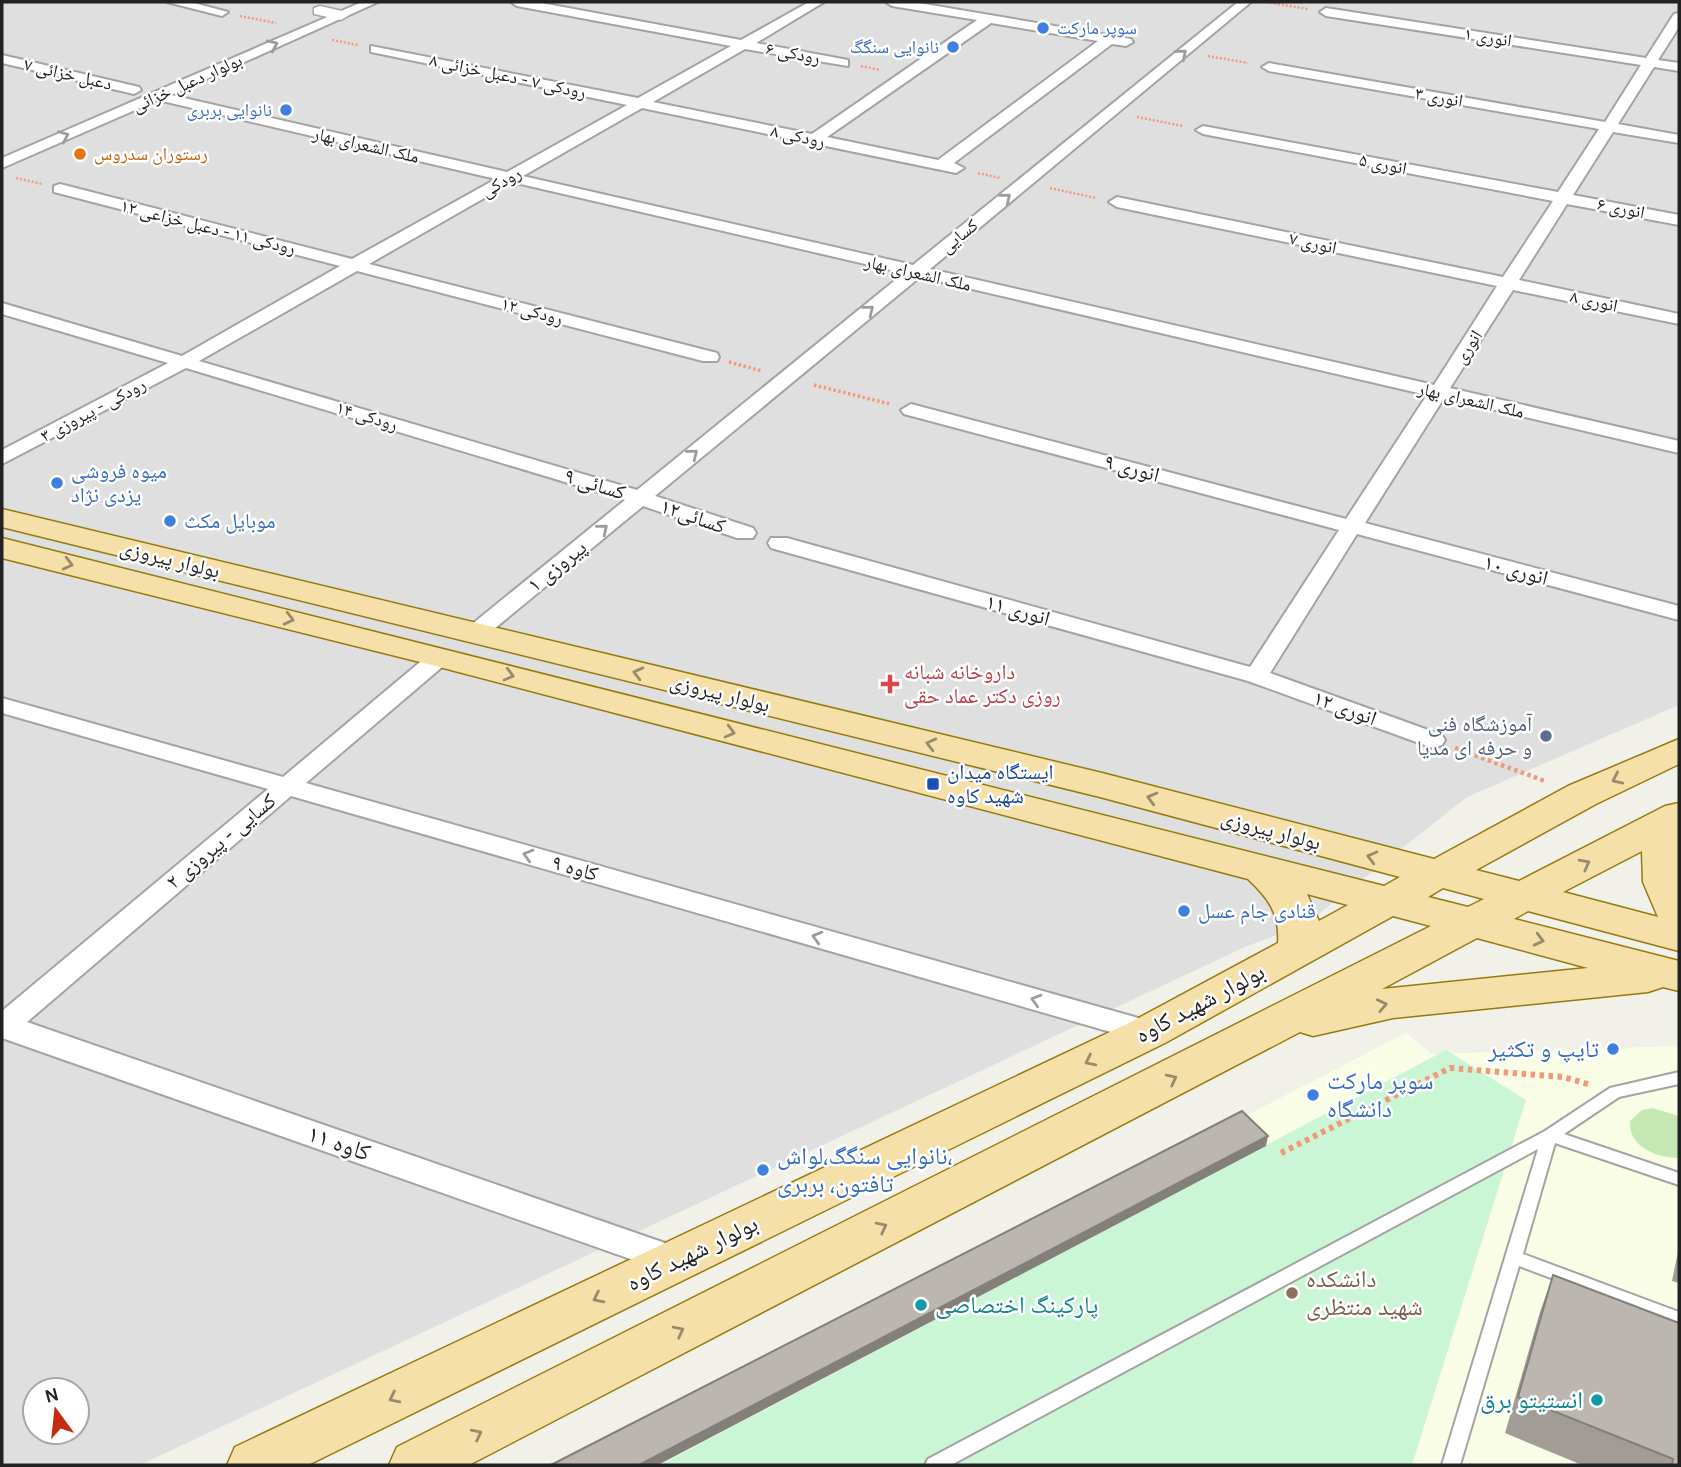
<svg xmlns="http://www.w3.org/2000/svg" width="1681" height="1467" font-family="Karla,'Noto Naskh Arabic',sans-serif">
  <rect width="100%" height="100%" fill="#f1f0e9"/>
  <path fill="#e0dfdf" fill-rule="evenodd" d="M 2,2 L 1679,2 L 1679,705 L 1467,797 L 1306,924 L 1245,947 L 140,1465 L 2,1465 ZM 35,1390 L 77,1390 L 77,1432 L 35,1432 Z"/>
  <path fill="#fafde6" d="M 1406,1033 L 1432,1054 L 1679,1046 L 1679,1465 L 571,1465 Z"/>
  <path fill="#c5e7b4" d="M 1652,1108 L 1679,1116 L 1679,1158 C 1657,1158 1628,1147 1630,1121 L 1642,1110 Z"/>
  <path fill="#cbf6d5" d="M 1446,1050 L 1526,1100 L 1412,1465 L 660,1465 Z"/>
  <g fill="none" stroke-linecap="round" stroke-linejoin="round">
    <g stroke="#a3a3a3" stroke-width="4">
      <path id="service" d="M 1679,1072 L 1679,1084 L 1619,1097 L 1564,1134 L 1679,1173 L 1679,1185 L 1555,1143 L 1523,1254 L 1679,1312 L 1679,1326 L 1519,1266 L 1460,1465 L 1442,1465 L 1538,1149 L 951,1465 L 925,1465 L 928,1459 L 1545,1131 L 1610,1088 Z"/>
    </g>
    <g stroke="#a3a3a3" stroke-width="4">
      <g id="minor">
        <path d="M 167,2 L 190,2 L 228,12 L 222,16 Z"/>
        <path d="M 362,2 L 378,2 L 171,95 L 507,172 L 627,105 L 376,53 L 371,52 L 371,46 L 638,98 L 731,46 L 517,6 L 511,2 L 536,2 L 741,40 L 809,2 L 824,2 L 756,43 L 848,60 L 848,66 L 745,49 L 653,102 L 812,134 L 977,20 L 892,6 L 886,2 L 913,2 L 1131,39 L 1133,42 L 1126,46 L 1112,44 L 954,163 L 964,168 L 956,173 L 642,108 L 523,176 L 913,265 L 1238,2 L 1251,2 L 930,269 L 1434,385 L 1497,286 L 1117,207 L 1109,202 L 1117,197 L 1503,277 L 1553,201 L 1203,134 L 1196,130 L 1203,126 L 1558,192 L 1599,129 L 1269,71 L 1262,67 L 1269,63 L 1605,122 L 1641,65 L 1326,16 L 1320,12 L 1326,8 L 1646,58 L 1674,14 L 1679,13 L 1679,27 L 1658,60 L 1679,63 L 1679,71 L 1654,67 L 1618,124 L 1679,135 L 1679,143 L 1613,132 L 1573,195 L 1679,215 L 1679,225 L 1567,204 L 1519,280 L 1679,314 L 1679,324 L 1513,290 L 1450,388 L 1679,441 L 1679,453 L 1444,398 L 1365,523 L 1679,606 L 1679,620 L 1357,534 L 1270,673 L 1442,735 L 1445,740 L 1442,745 L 1433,748 L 1248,681 L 771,548 L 768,543 L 771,538 L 787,538 L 1250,667 L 1339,530 L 904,414 L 901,410 L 911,404 L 1346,519 L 1427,395 L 920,277 L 655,496 L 753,528 L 756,533 L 753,538 L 737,538 L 643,506 L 482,639 L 474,641 L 463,634 L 466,629 L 625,500 L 186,368 L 2,464 L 2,450 L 168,363 L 2,314 L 2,303 L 182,356 L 340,266 L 54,192 L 54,186 L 60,184 L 352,259 L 496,179 L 158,100 L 2,168 L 2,158 ZM 991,23 L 1098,41 L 938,160 L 827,137 ZM 512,182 L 904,273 L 637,490 L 199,361 L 357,271 L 703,361 L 717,361 L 719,357 L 717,353 L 369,264 Z"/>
        <path d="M 2,55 L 139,87 L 141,90 L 134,94 L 2,63 Z"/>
        <path d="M 440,650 L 448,652 L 452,657 L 448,662 L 306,783 L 1149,1021 L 1159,1024 L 1164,1032 L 1159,1040 L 1149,1043 L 291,796 L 27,1022 L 688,1251 L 693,1261 L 688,1271 L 676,1275 L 2,1038 L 2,1011 L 268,789 L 2,713 L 2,698 L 283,777 L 432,652 Z"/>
      </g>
    </g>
    <g stroke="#a3a3a3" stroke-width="3">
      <path id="tertiary" d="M 320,6 L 347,12 L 349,15 L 341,20 L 314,14 L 314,8 Z"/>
    </g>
    <g stroke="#947b0c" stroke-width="3">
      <path id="primary" d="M 2,509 L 1102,773 L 1434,859 L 1568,786 L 1679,739 L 1679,764 L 1596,804 L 1476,870 L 1519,881 L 1665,806 L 1679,803 L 1679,951 L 1528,911 L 1514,919 L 1679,961 L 1679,991 L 1663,987 L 1648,992 L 1393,1018 L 1313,1036 L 1300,1032 L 469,1465 L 389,1465 L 397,1447 L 1431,926 L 1393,916 L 1165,1043 L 308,1465 L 227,1465 L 235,1447 L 1133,1021 L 1278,943 C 1280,913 1268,898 1248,879 L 428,664 L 2,558 L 2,538 L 1384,886 L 1400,877 L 1100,797 L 2,527 ZM 1642,851 L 1643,882 L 1658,917 L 1563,892 ZM 1443,888 L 1484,899 L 1468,907 L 1428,897 ZM 1307,894 L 1348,905 L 1319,921 ZM 1477,938 L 1588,968 L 1382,989 Z"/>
    </g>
    <g stroke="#f0997b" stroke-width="2.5" stroke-dasharray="2 2" stroke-linecap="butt">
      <path d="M 1266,2 L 1308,9"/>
      <path d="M 240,16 L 276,23"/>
      <path d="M 332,40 L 358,45"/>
      <path d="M 1208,56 L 1248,63"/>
      <path d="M 861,66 L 880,70"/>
      <path d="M 1137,117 L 1183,126"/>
      <path d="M 978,173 L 1000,178"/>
      <path d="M 16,178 L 42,184"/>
      <path d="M 1050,188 L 1096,198"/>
    </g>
    <g stroke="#f0997b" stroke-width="3.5" stroke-dasharray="2.5 2.5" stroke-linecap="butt">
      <path d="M 729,362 L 762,371"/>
      <path d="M 814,385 L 890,404"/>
    </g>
    <path stroke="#f0997b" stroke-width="4.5" stroke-dasharray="3.5 3.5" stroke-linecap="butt" d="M 1455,748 L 1545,781"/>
    <path stroke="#f0997b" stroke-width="6" stroke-dasharray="4.5 4.5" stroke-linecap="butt" d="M 1281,1153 L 1450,1068 L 1563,1077 L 1591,1085"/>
    <use href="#service" fill="#fff" fill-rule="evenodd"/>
    <use href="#minor" fill="#fff" fill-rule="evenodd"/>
    <use href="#tertiary" fill="#fff" fill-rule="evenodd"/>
    <use href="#primary" fill="#f6e0aa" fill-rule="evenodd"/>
  </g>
  <g fill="#a19d96">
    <path d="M 1679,1247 L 1679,1283 L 1672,1281 Z"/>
    <path d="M 1553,1275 L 1679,1465 L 1582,1465 L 1505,1433 L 1540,1312 Z"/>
  </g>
  <path fill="#837f7a" d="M 1268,1136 L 1266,1146 L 658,1465 L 639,1465 Z"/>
  <g fill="#bbb6af" stroke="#837f7a" stroke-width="2">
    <path d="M 1242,1111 L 1268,1136 L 639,1465 L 551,1465 Z"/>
    <path d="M 1553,1275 L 1679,1323 L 1679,1465 L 1672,1465 L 1673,1459 L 1518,1397 Z"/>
  </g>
  <defs><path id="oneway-chevron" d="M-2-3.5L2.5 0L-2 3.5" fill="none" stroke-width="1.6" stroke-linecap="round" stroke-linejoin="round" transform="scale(1.75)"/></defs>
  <g stroke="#9c9c9c">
    <use href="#oneway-chevron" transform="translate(273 45) rotate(-24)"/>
    <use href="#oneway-chevron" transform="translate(1182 54) rotate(-39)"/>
    <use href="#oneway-chevron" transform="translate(64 136) rotate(-23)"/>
    <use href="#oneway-chevron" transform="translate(1006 198) rotate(-39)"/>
    <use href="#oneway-chevron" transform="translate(869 310) rotate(-39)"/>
    <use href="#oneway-chevron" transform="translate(693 454) rotate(-39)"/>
    <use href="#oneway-chevron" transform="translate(603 529) rotate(-39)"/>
    <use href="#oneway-chevron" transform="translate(528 855) rotate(-164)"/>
    <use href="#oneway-chevron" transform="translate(817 937) rotate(-164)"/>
    <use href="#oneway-chevron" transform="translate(1036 1000) rotate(-164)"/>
  </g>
  <g stroke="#978a6d">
    <use href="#oneway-chevron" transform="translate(68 564) rotate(14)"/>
    <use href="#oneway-chevron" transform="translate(289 619) rotate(14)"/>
    <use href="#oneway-chevron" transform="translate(638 673) rotate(-166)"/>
    <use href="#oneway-chevron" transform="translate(509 675) rotate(15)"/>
    <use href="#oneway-chevron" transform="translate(730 732) rotate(15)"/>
    <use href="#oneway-chevron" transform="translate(931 744) rotate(-166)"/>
    <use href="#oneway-chevron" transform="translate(1617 779) rotate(155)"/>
    <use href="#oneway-chevron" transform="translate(1152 798) rotate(-165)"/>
    <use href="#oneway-chevron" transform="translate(1372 857) rotate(-165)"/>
    <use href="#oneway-chevron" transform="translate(1585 864) rotate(-28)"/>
    <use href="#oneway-chevron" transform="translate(1539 940) rotate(14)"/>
    <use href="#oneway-chevron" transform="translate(1382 1005) rotate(-12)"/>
    <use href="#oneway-chevron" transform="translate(1090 1061) rotate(154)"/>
    <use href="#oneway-chevron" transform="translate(1172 1079) rotate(-27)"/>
    <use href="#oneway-chevron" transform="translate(882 1227) rotate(-27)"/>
    <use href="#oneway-chevron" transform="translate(598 1298) rotate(154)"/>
    <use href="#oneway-chevron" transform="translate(679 1331) rotate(-27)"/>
    <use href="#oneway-chevron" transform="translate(394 1398) rotate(154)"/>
    <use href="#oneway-chevron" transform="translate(477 1434) rotate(-27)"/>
  </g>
  <g fill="#3f7fe0" stroke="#fff" stroke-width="2.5">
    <circle cx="1043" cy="28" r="7"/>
    <circle cx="953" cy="47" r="7"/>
    <circle cx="286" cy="110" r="7"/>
    <circle cx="57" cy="483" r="7"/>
    <circle cx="170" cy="521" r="7"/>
    <circle cx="1184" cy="911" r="7"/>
    <circle cx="1613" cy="1049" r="7"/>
    <circle cx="1313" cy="1095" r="7"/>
    <circle cx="763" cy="1170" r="7"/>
  </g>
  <circle fill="#e8710a" stroke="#fff" stroke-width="2.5" cx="80" cy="154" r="7"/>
  <path fill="#e0444e" stroke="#fff" stroke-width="2.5" d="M886.5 673.5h7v7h7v7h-7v7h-7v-7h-7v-7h7z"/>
  <circle fill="#5c6f8a" stroke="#fff" stroke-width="2.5" cx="1546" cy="736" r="7"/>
  <rect fill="#1a4fb4" stroke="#fff" stroke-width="2.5" x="926" y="777" width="14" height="14" rx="3.5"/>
  <circle fill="#8d6e63" stroke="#fff" stroke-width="2.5" cx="1292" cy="1293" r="7"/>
  <g fill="#0f9aa8" stroke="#fff" stroke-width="2.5">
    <circle cx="921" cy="1305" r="7"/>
    <circle cx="1597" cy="1400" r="7"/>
  </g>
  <g text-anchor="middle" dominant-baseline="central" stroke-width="5" stroke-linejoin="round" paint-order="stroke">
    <g font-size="18" fill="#366cbe" stroke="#fff" text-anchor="end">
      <text x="1057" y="28" text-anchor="start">سوپر مارکت</text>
      <text x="939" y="47">نانوایی سنگگ</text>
      <text x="272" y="110">نانوایی بربری</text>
    </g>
    <g font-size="18" fill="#222" stroke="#fff">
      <text transform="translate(1488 37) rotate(9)">انوری ۱</text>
      <text transform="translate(793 53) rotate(11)">رودکی ۶</text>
      <text transform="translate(68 74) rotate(13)">دعبل خزائی ۷</text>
      <text transform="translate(508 76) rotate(12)">رودکی ۷ - دعبل خزائی ۸</text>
      <text transform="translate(187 83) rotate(-24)">بولوار دعبل خزائی</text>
      <text transform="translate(1439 97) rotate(10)">انوری ۳</text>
      <text transform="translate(798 136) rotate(12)">رودکی ۸</text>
      <text transform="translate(366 145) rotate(13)">ملک الشعرای بهار</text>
      <text transform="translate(1383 164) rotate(11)">انوری ۵</text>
      <text transform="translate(501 182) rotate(-30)">رودکی</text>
      <text transform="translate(1621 208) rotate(11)">انوری ۶</text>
      <text transform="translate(208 227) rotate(14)">رودکی ۱۱ - دعبل خزاعی ۱۲</text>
      <text transform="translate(959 236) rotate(-39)">کسایی</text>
      <text transform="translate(1313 243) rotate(12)">انوری ۷</text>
      <text transform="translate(918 273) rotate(13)">ملک الشعرای بهار</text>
      <text transform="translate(1594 301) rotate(12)">انوری ۸</text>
      <text transform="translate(532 311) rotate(15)">رودکی ۱۲</text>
      <text transform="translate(1468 347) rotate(-57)">انوری</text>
      <text transform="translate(1471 400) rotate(13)">ملک الشعرای بهار</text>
      <text transform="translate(93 410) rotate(-28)">رودکی - پیروزی ۳</text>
      <text transform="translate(367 416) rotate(17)">رودکی ۱۴</text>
    </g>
    <g font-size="18" fill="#c56008" stroke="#fff" text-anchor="start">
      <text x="94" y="154">رستوران سدروس</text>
    </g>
    <g font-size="21" fill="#222" stroke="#fff">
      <text transform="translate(1132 468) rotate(15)">انوری ۹</text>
      <text transform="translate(595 484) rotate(17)">کسائی ۹</text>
      <text transform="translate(693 516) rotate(19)">کسائی۱۲</text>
      <text transform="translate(170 559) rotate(14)">بولوار پیروزی</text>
      <text transform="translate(557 566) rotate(-39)">پیروزی ۱</text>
      <text transform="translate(1516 570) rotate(15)">انوری ۱۰</text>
      <text transform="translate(1018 610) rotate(16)">انوری ۱۱</text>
      <text transform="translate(720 693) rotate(14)">بولوار پیروزی</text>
      <text transform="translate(1345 708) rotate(20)">انوری ۱۲</text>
      <text transform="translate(1271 830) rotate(15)">بولوار پیروزی</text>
      <text transform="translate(221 841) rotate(-40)">کسایی - پیروزی ۲</text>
      <text transform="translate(575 868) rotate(16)">کاوه ۹</text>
    </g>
    <g font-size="21" fill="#366cbe" stroke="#fff" text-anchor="start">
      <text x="71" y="471">میوه فروشی<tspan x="71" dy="24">یزدی نژاد</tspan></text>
      <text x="184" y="521">موبایل مکث</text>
      <text x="1198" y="911">قنادی جام عسل</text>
    </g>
    <g font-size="21" fill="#be3a42" stroke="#fff" text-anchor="start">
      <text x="904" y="672">داروخانه شبانه<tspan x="904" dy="24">روزی دکتر عماد حقی</tspan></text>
    </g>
    <g font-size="21" fill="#4e5e75" stroke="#fff" text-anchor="end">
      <text x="1532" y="724">آموزشگاه فنی<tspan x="1532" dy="24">و حرفه ای مدیا</tspan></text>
    </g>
    <g font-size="21" fill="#164399" stroke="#fff" text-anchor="start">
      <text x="947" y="772">ایستگاه میدان<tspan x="947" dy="24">شهید کاوه</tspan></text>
    </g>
    <g font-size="24" fill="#222" stroke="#fff">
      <text transform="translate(1200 1003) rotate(-28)">بولوار شهید کاوه</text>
      <text transform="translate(339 1143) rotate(19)">کاوه ۱۱</text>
      <text transform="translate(692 1253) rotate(-26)">بولوار شهید کاوه</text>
    </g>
    <g font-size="24" fill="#366cbe" stroke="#fff" text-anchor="start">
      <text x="1599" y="1049" text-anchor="end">تایپ و تکثیر</text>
      <text x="1327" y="1081">سوپر مارکت<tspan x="1327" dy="28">دانشگاه</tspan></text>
      <text x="777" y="1156">نانوایی سنگگ،لواش،<tspan x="777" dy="28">تافتون، بربری</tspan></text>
    </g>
    <g font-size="24" fill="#785e54" stroke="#fff" text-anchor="start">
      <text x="1306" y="1279">دانشکده<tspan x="1306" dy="28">شهید منتظری</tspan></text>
    </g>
    <g font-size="24" fill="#0d838f" stroke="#fff" text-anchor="start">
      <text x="935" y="1305">پارکینگ اختصاصی</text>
      <text x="1583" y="1400" text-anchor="end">انستیتو برق</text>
    </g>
  </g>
  <rect width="1681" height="1467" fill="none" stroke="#222222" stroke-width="7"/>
  <g transform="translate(56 1411) rotate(345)"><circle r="33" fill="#ffffff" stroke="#a7a7a7" stroke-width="2"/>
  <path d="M0-5L12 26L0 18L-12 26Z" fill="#c42a0f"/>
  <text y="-10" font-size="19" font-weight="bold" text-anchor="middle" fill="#222222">N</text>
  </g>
</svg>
